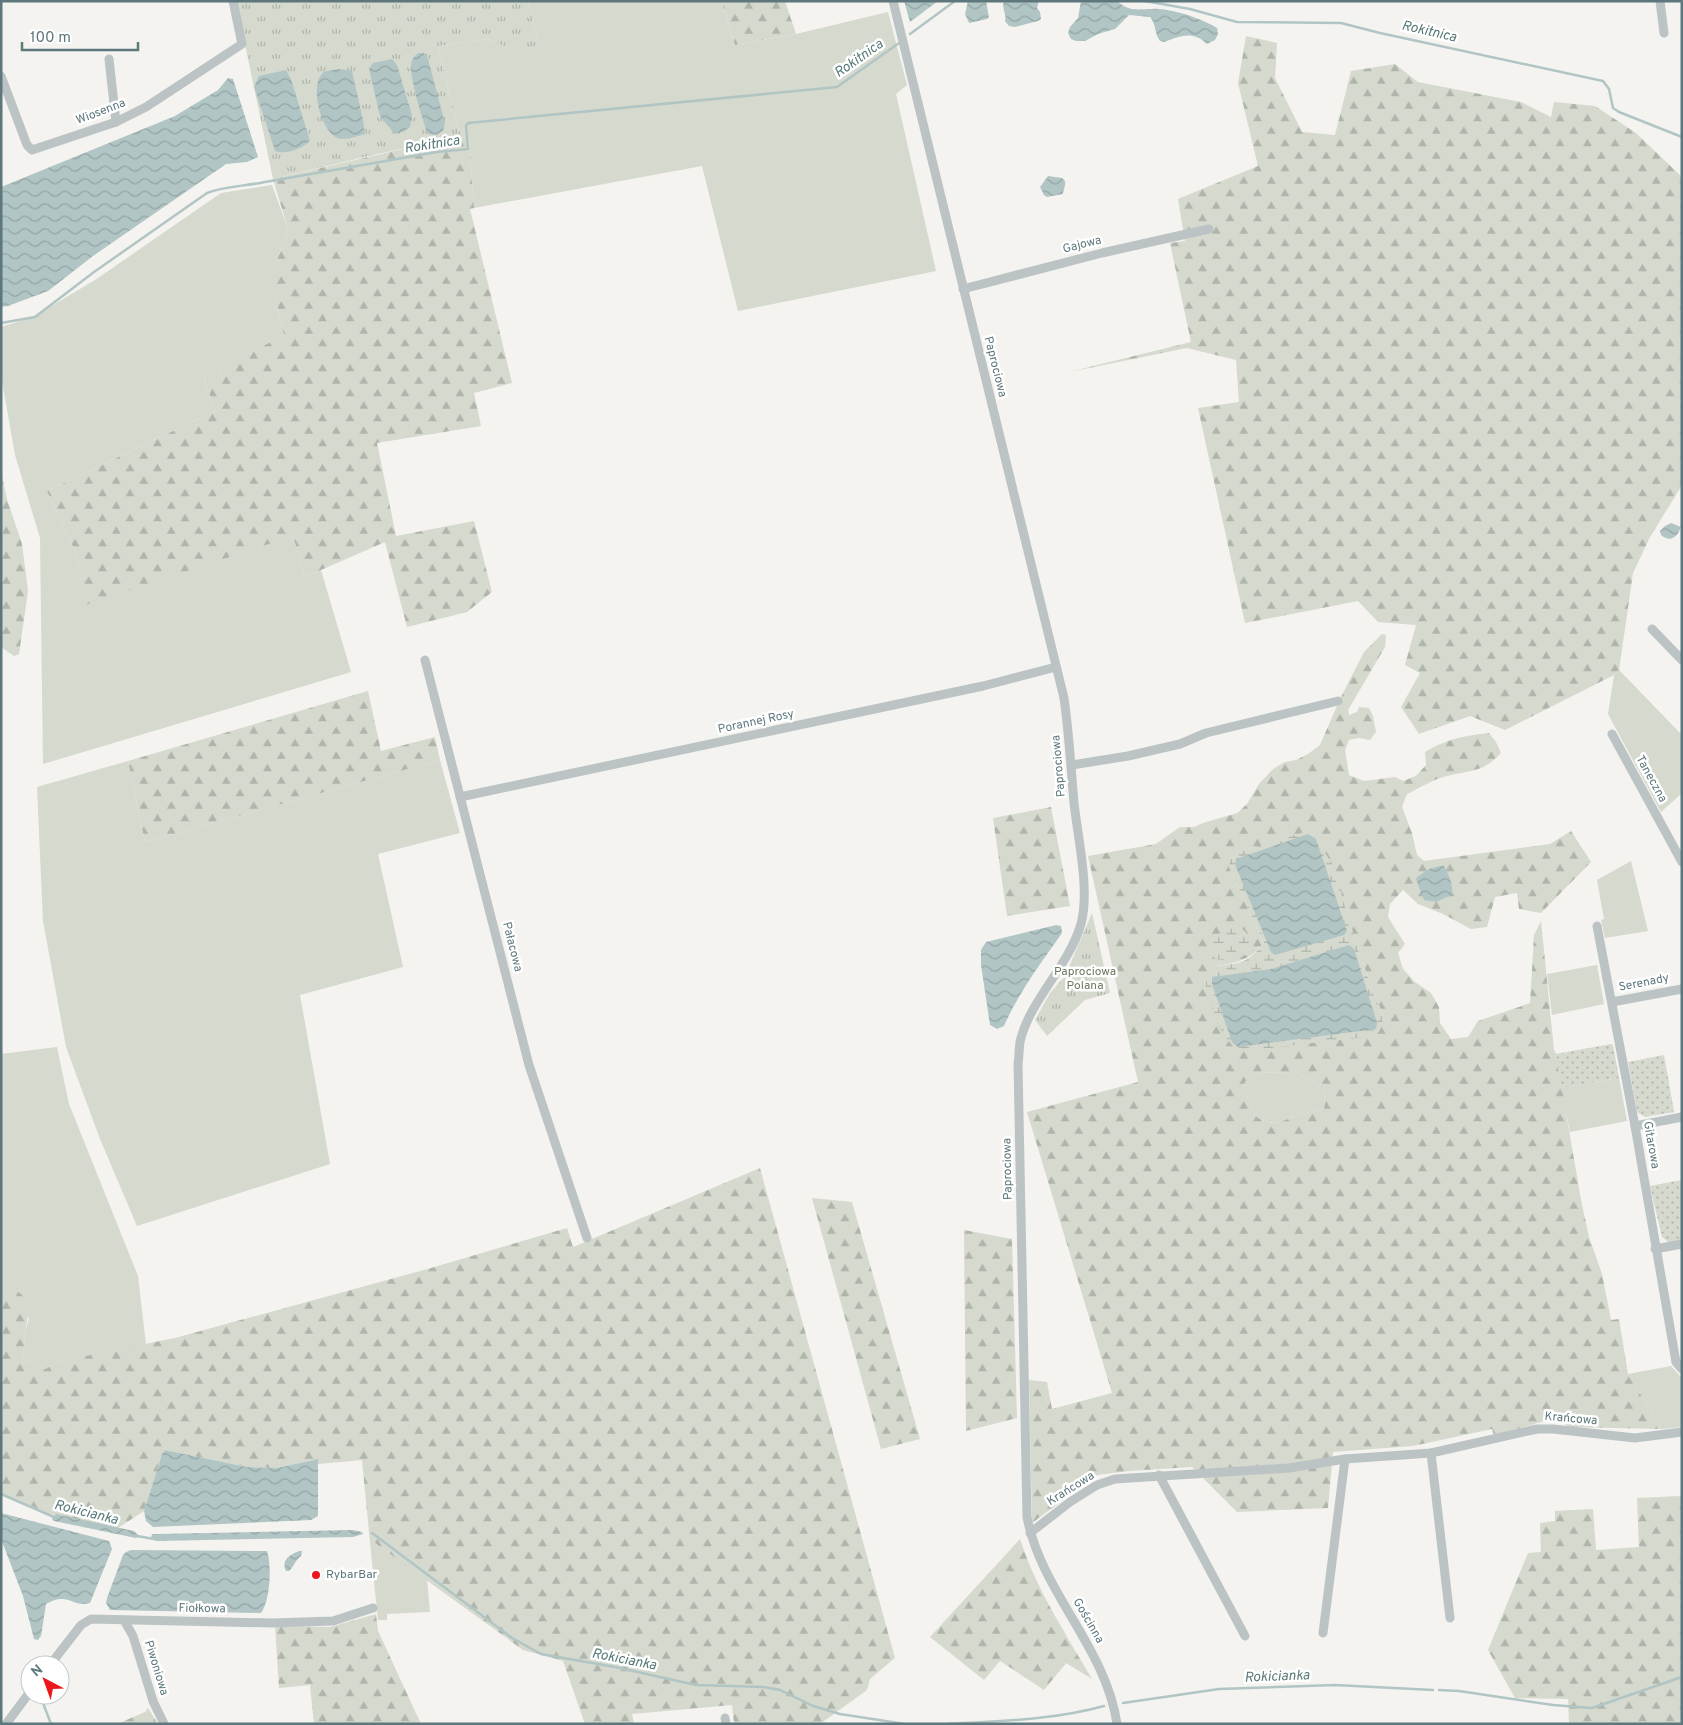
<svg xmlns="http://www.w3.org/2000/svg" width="1683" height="1725" font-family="Overpass,sans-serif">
  <defs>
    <pattern id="forest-firs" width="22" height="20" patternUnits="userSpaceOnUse" patternTransform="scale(1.25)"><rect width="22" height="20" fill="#d5d9ce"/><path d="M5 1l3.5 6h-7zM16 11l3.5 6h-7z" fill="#b0b5ac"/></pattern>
    <pattern id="wetland-marsh" width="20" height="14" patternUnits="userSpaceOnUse" patternTransform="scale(1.25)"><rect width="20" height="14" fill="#d5d9ce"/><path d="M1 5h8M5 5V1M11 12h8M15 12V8" fill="none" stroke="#b0b5ac"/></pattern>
    <pattern id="park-tufts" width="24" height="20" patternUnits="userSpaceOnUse" patternTransform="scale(1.25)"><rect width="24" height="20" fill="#d5d9ce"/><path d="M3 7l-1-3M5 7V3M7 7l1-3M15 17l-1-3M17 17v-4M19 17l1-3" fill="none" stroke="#b0b5ac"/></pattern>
    <pattern id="garden-dots" width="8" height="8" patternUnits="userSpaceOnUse" patternTransform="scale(1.25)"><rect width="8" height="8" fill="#d5d9ce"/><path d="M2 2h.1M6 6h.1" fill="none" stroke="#b0b5ac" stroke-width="1.8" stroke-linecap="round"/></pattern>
    <pattern id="water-waves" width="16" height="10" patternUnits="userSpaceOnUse" patternTransform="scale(1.25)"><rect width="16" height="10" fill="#b1c5c5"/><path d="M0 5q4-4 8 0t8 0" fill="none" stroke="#93a5a5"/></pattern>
  </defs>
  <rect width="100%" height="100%" fill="#f4f3ef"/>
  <g fill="#d5d9ce">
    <path d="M 528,1 L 722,1 L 735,45 L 796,34 L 888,12 L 907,85 L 896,94 L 936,271 L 738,311 L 702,166 L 474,208 L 469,135 L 459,131 L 438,46 L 488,39 L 515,51 L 539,46 Z"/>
    <path d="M 272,185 L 288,229 L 276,263 L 276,300 L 284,335 L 204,377 L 215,411 L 47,491 L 76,553 L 85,604 L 293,536 L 305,577 L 321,570 L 351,672 L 43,764 L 40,538 L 15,455 L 1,375 L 1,327 L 33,317 L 95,280 L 221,193 Z"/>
    <path d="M 1619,670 L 1682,735 L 1682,793 L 1661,812 L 1608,714 L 1614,675 Z"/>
    <path d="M 440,760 L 460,833 L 378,854 L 403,967 L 300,995 L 330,1164 L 137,1226 L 100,1139 L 66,1047 L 43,921 L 37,787 L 128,761 L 145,842 Z"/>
    <path d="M 1631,861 L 1648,931 L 1605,938 L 1601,920 L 1604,919 L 1597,880 Z"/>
    <path d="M 1597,965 L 1604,1004 L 1552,1015 L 1547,974 Z"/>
    <path d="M 57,1047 L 69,1104 L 138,1276 L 146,1345 L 55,1362 L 46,1369 L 23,1359 L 25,1332 L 29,1318 L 4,1286 L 1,1288 L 1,1054 Z"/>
    <path d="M 1295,1072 C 1313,1082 1329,1083 1324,1109 C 1315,1111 1305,1112 1296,1116 C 1280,1122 1272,1127 1255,1116 L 1251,1102 L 1244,1091 L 1245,1082 L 1254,1073 Z"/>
    <path d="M 1619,1078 L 1627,1121 L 1570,1132 L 1561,1088 Z"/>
    <path d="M 1671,1366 L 1682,1378 L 1682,1427 L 1662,1429 L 1628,1374 Z"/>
    <path d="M 370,1542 L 375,1543 L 427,1579 L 430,1612 L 387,1614 L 387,1620 L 378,1620 Z"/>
  </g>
  <g fill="url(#forest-firs)" fill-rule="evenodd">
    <path d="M 722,1 L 785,1 L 796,34 L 735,45 Z"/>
    <path d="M 1246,36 L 1277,43 L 1275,78 L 1302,132 L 1335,135 L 1351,71 L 1395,64 L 1418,82 L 1521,102 L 1551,117 L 1554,102 L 1595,106 L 1636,133 L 1682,177 L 1682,485 L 1650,537 L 1633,573 L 1619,670 L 1614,675 L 1505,730 L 1470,716 L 1419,734 L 1401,707 L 1420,673 L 1405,665 L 1416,625 L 1378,622 L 1358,601 L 1245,623 L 1198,408 L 1239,402 L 1236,360 L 1187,348 L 1069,372 L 1191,342 L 1170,243 L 1185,241 L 1178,199 L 1258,166 L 1238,83 Z"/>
    <path d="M 469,135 L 474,208 L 470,209 L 512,383 L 474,393 L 481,426 L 377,443 L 396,536 L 474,521 L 492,592 L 467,612 L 407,627 L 385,542 L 305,577 L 293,536 L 85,605 L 76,553 L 47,491 L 215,411 L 204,377 L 284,335 L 276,300 L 276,263 L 288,229 L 273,179 L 420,145 L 457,139 Z"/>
    <path d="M 1,471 L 7,499 L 22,544 L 28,591 L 19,654 L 14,656 L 1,647 Z"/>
    <path d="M 1382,634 L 1386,635 L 1385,647 L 1348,710 L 1349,715 L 1357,712 L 1359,707 L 1369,708 L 1373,716 L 1376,732 L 1370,740 L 1359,738 L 1349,740 L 1345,750 L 1349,775 L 1364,781 L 1395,777 L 1403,781 L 1416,776 L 1426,765 L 1425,752 C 1444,740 1466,735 1489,733 L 1496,742 L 1501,753 C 1483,773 1470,770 1447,776 C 1433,779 1420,788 1407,794 L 1402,807 L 1412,833 L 1417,855 L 1424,861 L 1550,844 L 1571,831 L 1591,862 L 1541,913 L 1519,909 L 1517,893 L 1495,897 L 1487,927 L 1471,929 L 1443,914 L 1418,904 L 1403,890 L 1390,904 L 1388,917 L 1405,944 L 1398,953 L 1403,969 L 1415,982 L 1431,993 L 1439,1007 L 1440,1023 L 1451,1039 L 1468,1037 L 1478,1021 L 1530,1003 L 1534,935 L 1541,921 L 1554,1050 L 1556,1054 L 1581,1200 L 1589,1237 L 1602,1274 L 1611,1320 L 1619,1319 L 1628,1374 L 1662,1429 L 1568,1427 L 1558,1417 L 1494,1436 L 1492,1429 L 1413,1446 L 1333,1452 L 1328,1508 L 1237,1512 L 1192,1467 L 1129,1471 L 1097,1475 L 1032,1523 L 1029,1380 L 1047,1382 L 1052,1409 L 1112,1393 L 1027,1112 L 1138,1082 L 1088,856 L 1156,844 L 1180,827 L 1194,827 L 1203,823 L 1237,813 L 1247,804 L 1259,784 L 1273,769 L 1285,762 L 1296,760 L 1308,754 L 1320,745 L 1340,699 L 1364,652 ZM 1308,832 L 1359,953 L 1383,1016 L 1217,966 C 1239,962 1248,961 1264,943 L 1229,867 L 1230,860 L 1239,852 ZM 1295,1072 C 1313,1082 1329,1083 1324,1109 C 1315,1111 1305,1112 1296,1116 C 1280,1122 1272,1127 1255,1116 L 1251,1102 L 1244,1091 L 1245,1082 L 1255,1073 Z"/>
    <path d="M 368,691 L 381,751 L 435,737 L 440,760 L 145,842 L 128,761 Z"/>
    <path d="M 1051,807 L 1070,906 L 1007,916 L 993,818 Z"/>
    <path d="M 760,1168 L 895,1658 L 870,1679 L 867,1690 L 820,1724 L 734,1724 L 732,1705 L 632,1714 L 634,1724 L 585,1724 L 563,1661 L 523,1650 L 375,1543 L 370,1542 L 362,1460 L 318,1464 L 318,1459 L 277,1468 L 247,1467 L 165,1450 L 162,1454 L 144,1511 L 118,1528 L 50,1514 L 1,1493 L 1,1288 L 4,1286 C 32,1294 30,1307 25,1332 C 24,1341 24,1350 23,1359 L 46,1369 L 55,1362 L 175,1338 L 431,1268 L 567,1228 L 573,1247 Z"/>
    <path d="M 812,1198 L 852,1202 L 920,1439 L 881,1449 Z"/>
    <path d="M 964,1230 L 1012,1239 L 1017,1418 L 966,1431 Z"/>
    <path d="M 1682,1496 L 1682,1724 L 1569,1724 L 1568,1699 L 1515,1698 L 1488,1650 L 1528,1553 L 1541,1552 L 1540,1523 L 1555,1521 L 1555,1511 L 1593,1509 L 1596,1550 L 1639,1547 L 1637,1498 Z"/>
    <path d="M 1020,1539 C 1036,1589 1066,1634 1092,1679 L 1066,1663 L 1044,1690 L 1000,1661 L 984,1680 L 930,1637 Z"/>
    <path d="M 376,1614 L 378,1631 L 421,1724 L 314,1724 L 310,1685 L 279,1688 L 275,1626 L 330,1627 Z"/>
    <path d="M 148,1708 L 158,1724 L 117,1724 L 145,1712 Z"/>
  </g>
  <g fill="url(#wetland-marsh)">
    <path d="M 1308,831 L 1316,839 L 1333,865 L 1359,953 L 1383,1016 C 1382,1025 1382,1031 1374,1036 L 1243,1051 L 1235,1049 L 1221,1031 L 1206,991 L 1206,975 C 1223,960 1226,968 1243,961 C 1251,958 1258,950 1264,943 L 1229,867 L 1230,860 L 1239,852 Z"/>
    <path d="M 1239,926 C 1247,932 1253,940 1252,950 C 1244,959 1226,963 1214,958 C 1213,954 1210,950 1211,946 C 1212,934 1229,928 1239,926 Z"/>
  </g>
  <g fill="url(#park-tufts)">
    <path d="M 236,1 L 528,1 L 539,46 L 533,53 L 515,51 L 488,39 L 438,46 L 459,131 L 469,135 C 447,143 423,144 401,149 C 358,158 315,169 273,179 Z"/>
    <path d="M 1092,913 L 1110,993 L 1085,1000 L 1047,1036 L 1035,1020 L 1050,993 L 1065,976 Z"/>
  </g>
  <g fill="url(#garden-dots)">
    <path d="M 1611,1044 L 1613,1045 L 1619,1078 L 1561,1088 L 1556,1054 Z"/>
    <path d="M 1664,1055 L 1674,1112 L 1645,1117 L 1637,1112 L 1628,1062 Z"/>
    <path d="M 1682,1180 L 1682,1240 L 1668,1242 L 1662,1237 L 1650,1186 Z"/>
  </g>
  <g fill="url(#water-waves)">
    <path d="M 904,1 L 938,1 L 910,22 Z"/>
    <path d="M 968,1 L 986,1 L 989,17 L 987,19 L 969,23 L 965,14 Z"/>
    <path d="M 1004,1 L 1039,1 L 1037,8 L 1040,12 L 1041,19 L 1038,21 L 1015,27 L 1009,26 L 1005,21 C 1007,14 1001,8 1004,1 Z"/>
    <path d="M 1081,1 L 1118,2 C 1130,12 1138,9 1152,9 C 1158,8 1166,10 1172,11 C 1187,14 1204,20 1217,28 L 1218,34 L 1215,40 L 1207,44 C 1193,30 1180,36 1164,42 L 1160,41 C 1154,33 1156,23 1150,17 L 1129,15 L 1115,29 L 1098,34 L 1085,41 L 1076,41 L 1071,39 L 1068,33 L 1070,27 L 1078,18 Z"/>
    <path d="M 418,53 L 424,53 L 428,59 L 445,123 L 443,131 L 436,135 L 428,134 C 423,122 410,78 411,67 C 411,61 413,57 418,53 Z"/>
    <path d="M 392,59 L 397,65 L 412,115 L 410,127 L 403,132 L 394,133 L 380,116 L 369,69 L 373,63 Z"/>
    <path d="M 340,69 L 352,71 L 363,120 L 365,134 C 358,136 349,139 342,139 C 321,138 308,82 324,72 C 328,70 335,70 340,69 Z"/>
    <path d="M 286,70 L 291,79 L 310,141 C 301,149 286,155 275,151 L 254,87 L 259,76 Z"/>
    <path d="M 228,78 L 233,79 L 258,157 L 247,162 L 226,164 L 93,256 L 48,291 L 8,306 L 1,307 L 1,187 L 175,116 L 218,90 Z"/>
    <path d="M 1048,176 L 1062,178 L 1065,181 C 1066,186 1063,190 1063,194 L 1047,197 L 1044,195 L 1040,187 Z"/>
    <path d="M 1671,523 L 1681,527 C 1677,537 1671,543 1661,535 L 1660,531 L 1665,526 Z"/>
    <path d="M 1308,834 L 1316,839 L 1347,931 L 1344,935 L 1275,955 L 1271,952 L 1236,867 L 1236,859 Z"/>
    <path d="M 1440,866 L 1444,866 C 1449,875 1453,884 1452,895 L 1436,902 L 1424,900 L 1416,879 L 1417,877 L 1429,869 Z"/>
    <path d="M 1056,925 L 1061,926 L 1062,933 C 1041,963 1019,992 1004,1026 L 997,1029 L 990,1025 L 981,965 L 981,950 L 986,942 Z"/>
    <path d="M 1349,945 L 1354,949 L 1377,1023 L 1376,1029 L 1238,1047 L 1232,1042 L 1212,984 L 1212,977 L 1271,969 Z"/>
    <path d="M 165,1450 L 247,1467 L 277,1468 L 318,1459 L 318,1516 L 311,1520 L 153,1527 L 146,1521 L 144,1511 L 162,1454 Z"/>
    <path d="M 1,1513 L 109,1541 L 112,1549 L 90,1603 C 72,1608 69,1591 46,1604 L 41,1636 L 38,1640 L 34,1639 L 23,1596 L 1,1539 Z"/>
    <path d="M 56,1514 L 134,1531 L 139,1536 L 136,1538 L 54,1521 L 52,1519 Z"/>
    <path d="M 353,1530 L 362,1532 L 363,1534 L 353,1537 L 156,1541 L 151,1538 L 152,1534 L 157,1534 Z"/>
    <path d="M 131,1550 L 267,1551 C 272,1566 270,1601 261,1613 L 110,1610 L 106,1603 L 107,1598 L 123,1555 L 126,1552 Z"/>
    <path d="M 299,1551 L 302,1551 L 301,1556 C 295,1560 294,1567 289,1571 L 286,1571 C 281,1559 290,1555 299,1551 Z"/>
  </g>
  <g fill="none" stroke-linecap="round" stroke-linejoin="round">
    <g stroke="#b1c5c5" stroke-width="2.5">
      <path d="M 1145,1 L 1190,9 L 1237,22 L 1341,23 L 1380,33 L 1603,81 L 1609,89 L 1613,108 L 1619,112 L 1682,137"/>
      <path d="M 910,34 L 955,1"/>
      <path d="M 1,323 L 35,317 L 94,272 L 207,193 C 224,186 247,186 265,182 L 437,152 L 468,149 L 466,126 L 468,123 L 837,87 L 899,43"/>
      <path d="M 1,1494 L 54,1517"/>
      <path d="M 372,1533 L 512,1638 L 541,1654 L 615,1667 L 696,1685 L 764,1687 L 780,1690 L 813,1706 L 840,1714 L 905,1724"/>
      <path d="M 137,1536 L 154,1539"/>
      <path d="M 1439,1690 L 1459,1691 L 1553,1705 L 1592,1708 L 1682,1677"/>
      <path d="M 40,1695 L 51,1724"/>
      <path d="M 1123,1703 L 1219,1689 L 1335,1685 L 1433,1690"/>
      <path d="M 948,1724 C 999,1721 1054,1720 1104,1706"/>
    </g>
    <g stroke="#bcc3c5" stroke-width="9">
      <path d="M 893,1 L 1064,698 C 1069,733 1071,768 1074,803 C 1078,839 1090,890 1081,924 C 1069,966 1029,1001 1020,1042 C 1019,1049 1019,1057 1018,1064 L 1027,1517 C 1041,1592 1106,1647 1117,1724"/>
      <path d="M 1660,1 L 1664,33"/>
      <path d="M 109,59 L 116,122"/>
      <path d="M 1,76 L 27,145 L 32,150 L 116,122 L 146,107 L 242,44 L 233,1"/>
      <path d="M 963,289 L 1102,253 L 1209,229"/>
      <path d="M 1652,629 L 1682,660"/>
      <path d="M 425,660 L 529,1065 L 587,1238"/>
      <path d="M 1612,734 L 1682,862"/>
      <path d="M 1072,765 L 1128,756 L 1180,744 L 1206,733 L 1338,701"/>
      <path d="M 460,797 L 983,686 L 1056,667"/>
      <path d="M 1597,926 L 1635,1126 L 1676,1362 L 1682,1369"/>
      <path d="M 1612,1002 L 1682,989"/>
      <path d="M 1635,1126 L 1682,1117"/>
      <path d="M 1655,1249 L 1682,1244"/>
      <path d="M 1431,1453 L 1450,1618"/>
      <path d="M 1159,1475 L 1245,1636"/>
      <path d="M 1030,1533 L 1070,1502 L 1097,1485 L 1115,1479 L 1289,1468 L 1345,1459 L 1431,1453 L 1537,1429 L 1553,1429 L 1635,1438 L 1682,1432"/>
      <path d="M 124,1620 L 133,1636 L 153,1701 L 164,1724"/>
      <path d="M 1323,1633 L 1345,1459"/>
      <path d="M 50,1665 L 81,1625 L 91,1619 L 272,1623 L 333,1621 L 373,1608"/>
      <path d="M 725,1718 L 726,1724"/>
      <path d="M 6,1724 L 30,1692"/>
    </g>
  </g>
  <circle fill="#ed161c" stroke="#fff" stroke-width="2" cx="316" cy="1575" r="5"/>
  <g text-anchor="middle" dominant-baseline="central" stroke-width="5" stroke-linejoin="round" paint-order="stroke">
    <g font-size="12" fill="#5d777c" stroke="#fff">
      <text transform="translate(101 112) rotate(-21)">Wiosenna</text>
      <text transform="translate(1082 245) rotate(-14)">Gajowa</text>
      <text transform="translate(995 367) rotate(76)">Paprociowa</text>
      <text transform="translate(756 722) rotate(-12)">Porannej Rosy</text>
      <text transform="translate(1059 766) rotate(-95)">Paprociowa</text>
      <text transform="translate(1651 779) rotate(61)">Taneczna</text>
      <text transform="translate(512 947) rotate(76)">Pałacowa</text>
      <text transform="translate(1644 983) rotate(-11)">Serenady</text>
      <text transform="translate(1651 1145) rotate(80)">Gitarowa</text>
      <text transform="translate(1008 1169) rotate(-91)">Paprociowa</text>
      <text transform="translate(1571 1419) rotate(5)">Krańcowa</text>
      <text transform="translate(1071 1489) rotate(-32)">Krańcowa</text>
      <text transform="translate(202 1609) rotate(1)">Fiołkowa</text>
      <text transform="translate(1088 1621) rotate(60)">Gościnna</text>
      <text transform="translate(156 1668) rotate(73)">Piwoniowa</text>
    </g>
    <g font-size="12" fill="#6c7960" stroke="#fff">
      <text x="1085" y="972">Paprociowa<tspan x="1085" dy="14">Polana</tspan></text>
    </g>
    <g font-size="12" fill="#5d777c" stroke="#fff" text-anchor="start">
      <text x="326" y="1575">RybarBar</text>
    </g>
    <g font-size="14" font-style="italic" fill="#587979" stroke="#fff">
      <text transform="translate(1429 32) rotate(13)">Rokitnica</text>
      <text transform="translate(859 59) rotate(-35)">Rokitnica</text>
      <text transform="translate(432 145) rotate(-9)">Rokitnica</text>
      <text transform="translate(86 1513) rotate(14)">Rokicianka</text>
      <text transform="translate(624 1660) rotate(11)">Rokicianka</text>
      <text transform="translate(1277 1677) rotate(-2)">Rokicianka</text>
    </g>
  </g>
  <rect width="1683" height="1725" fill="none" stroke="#5d777c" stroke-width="5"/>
  <g transform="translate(45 1680) rotate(319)"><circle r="24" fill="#ffffff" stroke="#bec9cb"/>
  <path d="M0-4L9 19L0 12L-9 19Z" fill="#ed161c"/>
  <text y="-8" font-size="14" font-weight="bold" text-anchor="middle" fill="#5d777c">N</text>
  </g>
  <path d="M22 42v8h116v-8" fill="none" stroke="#5d777c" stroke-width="2.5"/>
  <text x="30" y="42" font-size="15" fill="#5d777c" stroke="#ffffff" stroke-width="4" paint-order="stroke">100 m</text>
</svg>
